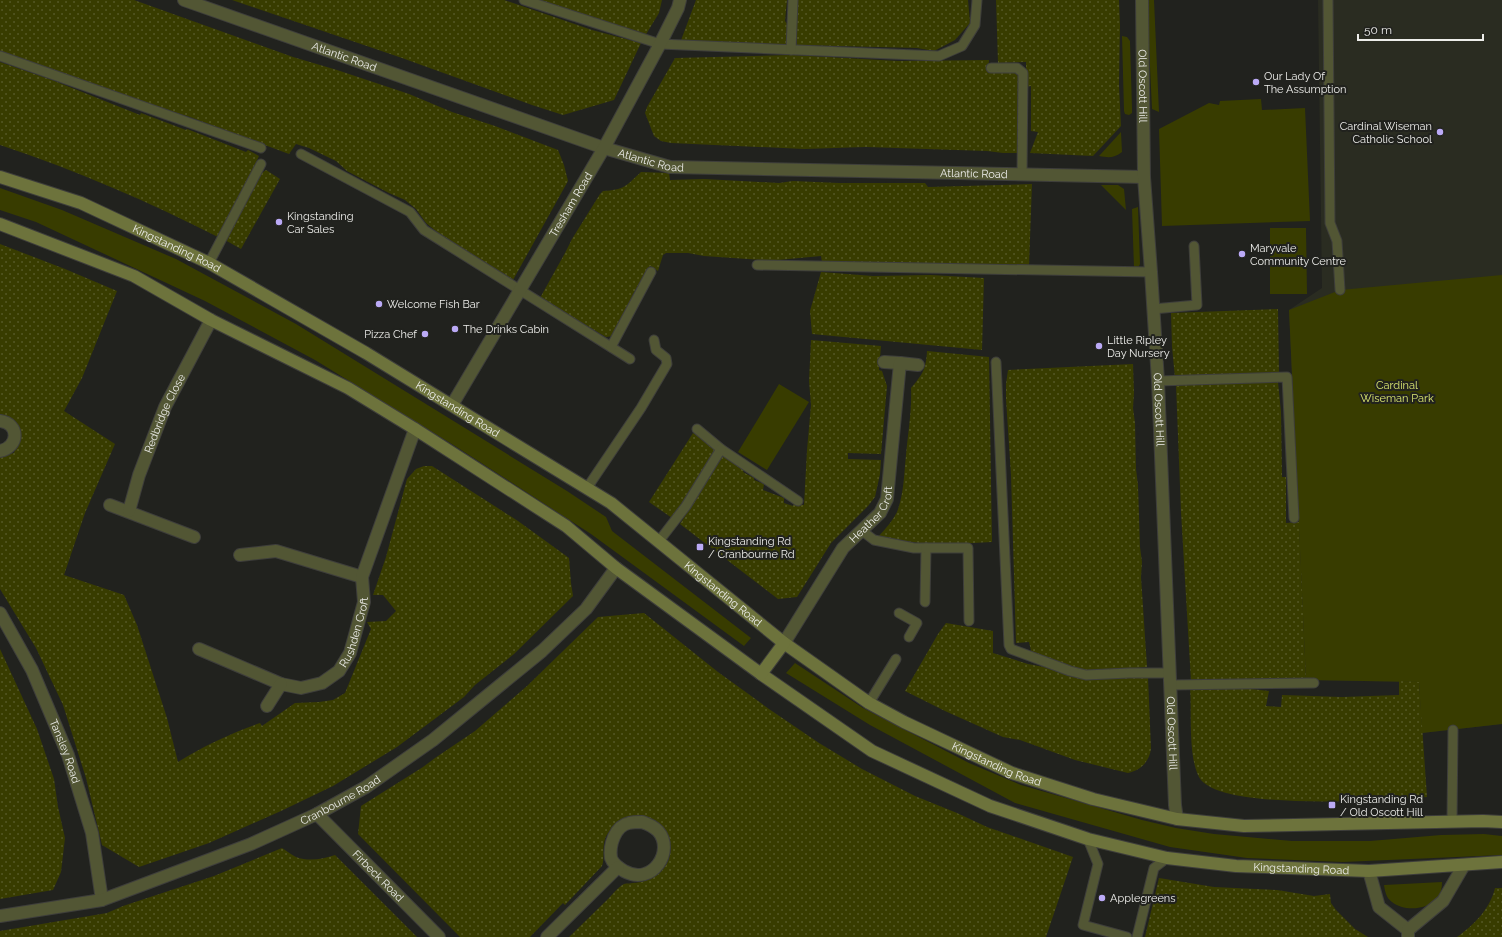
<svg xmlns="http://www.w3.org/2000/svg" width="1502" height="937" font-family="Raleway,sans-serif">
  <defs>
    <pattern id="garden-dots" width="8" height="8" patternUnits="userSpaceOnUse"><rect width="8" height="8" fill="#383c00"/><path d="M2 2h.1M6 6h.1" fill="none" stroke="#555825" stroke-width="1.8" stroke-linecap="round"/></pattern>
  </defs>
  <rect width="100%" height="100%" fill="#21221e"/>
  <path fill="#2a2c21" d="M 1318,0 L 1502,0 L 1502,724 L 1422,733 L 1419,682 L 1306,680 L 1289,310 L 1322,288 Z"/>
  <g fill="#383c00">
    <path d="M 1149,0 L 1154,0 L 1159,112 L 1152,109 L 1147,4 Z"/>
    <path d="M 1122,36 L 1127,37 L 1130,41 L 1132,109 L 1132,113 L 1129,115 L 1125,114 L 1124,111 Z"/>
    <path d="M 1261,99 L 1262,110 L 1305,108 L 1310,221 L 1162,226 L 1159,129 L 1209,103 L 1219,105 L 1220,101 Z"/>
    <path d="M 1121,132 L 1122,152 C 1114,158 1109,158 1099,156 Z"/>
    <path d="M 1101,185 L 1118,185 L 1124,189 L 1126,210 Z"/>
    <path d="M 0,188 L 62,210 L 176,259 L 296,324 L 567,491 L 606,517 L 612,531 L 751,638 L 744,646 L 591,534 L 455,446 L 315,360 L 205,301 L 36,222 L 0,210 Z"/>
    <path d="M 1138,207 L 1140,264 L 1138,268 L 1134,268 L 1132,209 Z"/>
    <path d="M 1270,228 L 1306,228 L 1307,294 L 1270,294 Z"/>
    <path d="M 1502,275 L 1502,724 L 1422,733 L 1419,682 L 1306,680 L 1289,310 L 1340,290 Z"/>
    <path d="M 779,384 L 809,402 L 767,470 L 738,452 Z"/>
    <path d="M 795,663 L 863,708 L 969,763 L 1021,785 L 1142,820 L 1176,828 L 1214,834 L 1292,841 L 1370,841 L 1441,835 L 1484,834 L 1502,836 L 1502,855 L 1343,862 L 1247,858 L 1170,847 L 1015,803 L 870,725 L 786,673 Z"/>
    <path d="M 1442,882 C 1442,888 1441,893 1438,897 C 1429,910 1404,912 1392,902 C 1386,898 1385,891 1384,885 Z"/>
  </g>
  <g fill="url(#garden-dots)">
    <path d="M 0,0 L 134,0 L 293,57 L 337,70 L 409,94 L 452,112 L 495,126 L 558,150 L 564,165 L 568,181 L 513,280 L 437,232 L 426,223 L 416,209 L 405,200 L 389,193 L 347,171 L 336,161 L 309,148 L 296,144 L 289,154 L 190,117 L 161,108 L 0,52 Z"/>
    <path d="M 232,0 L 504,0 L 592,30 L 641,43 L 614,100 L 563,115 L 532,105 L 402,58 Z"/>
    <path d="M 537,0 L 662,0 L 659,13 L 645,36 Z"/>
    <path d="M 696,0 L 787,0 L 785,21 L 790,28 L 788,45 L 680,43 Z"/>
    <path d="M 797,0 L 968,0 L 970,23 L 955,40 L 934,51 L 917,48 L 797,45 Z"/>
    <path d="M 996,0 L 1119,0 L 1120,26 L 1119,85 L 1121,126 L 1093,156 L 1030,153 L 1038,132 L 1031,131 L 1031,86 L 1026,87 L 1026,62 L 998,63 Z"/>
    <path d="M 792,55 L 898,61 L 989,60 L 988,73 L 1015,73 L 1018,76 L 1017,153 L 1003,153 L 987,151 L 866,147 L 804,149 L 671,143 L 661,141 L 654,136 L 645,113 L 647,107 L 675,58 Z"/>
    <path d="M 0,62 L 52,80 L 140,115 L 141,113 L 186,130 L 187,129 L 246,152 L 248,150 L 259,156 L 220,238 C 149,202 76,170 0,145 Z"/>
    <path d="M 266,170 L 280,179 L 241,249 L 225,240 L 259,175 Z"/>
    <path d="M 641,172 L 669,173 L 670,180 L 704,179 L 779,183 L 793,181 L 839,183 L 925,183 L 928,187 L 1032,184 L 1029,266 L 1001,264 L 971,265 L 822,262 L 821,256 L 778,260 L 762,260 L 704,256 L 688,253 L 666,253 L 663,255 L 658,271 L 650,266 L 633,294 L 628,308 L 613,336 L 606,337 L 540,298 L 565,253 L 572,239 L 600,194 L 603,191 C 624,190 626,186 641,172 Z"/>
    <path d="M 0,244 L 65,269 L 117,291 L 82,378 L 64,411 L 115,444 L 85,513 L 64,575 L 124,595 L 137,625 L 167,718 L 178,762 C 203,746 232,733 260,723 L 262,726 L 295,703 L 319,702 L 333,700 L 345,693 L 371,629 L 367,622 L 386,621 L 396,611 L 383,595 L 373,595 L 386,557 L 407,479 L 416,469 L 424,466 L 432,466 L 518,521 L 569,558 L 571,583 L 573,596 L 514,654 L 475,685 L 464,697 L 397,747 L 333,786 L 281,811 L 209,843 L 139,867 L 102,845 L 86,778 L 63,705 L 36,648 L 0,589 L 0,455 L 14,453 L 19,434 L 0,416 Z"/>
    <path d="M 821,272 L 873,276 L 931,275 L 984,278 L 982,350 L 812,334 L 810,311 Z"/>
    <path d="M 1278,309 L 1279,375 L 1175,378 L 1172,347 L 1171,313 Z"/>
    <path d="M 811,340 L 881,346 L 879,370 L 882,371 L 887,386 L 881,454 L 848,453 L 848,459 L 881,460 L 880,474 L 875,497 L 868,506 L 831,543 L 797,597 L 778,599 L 680,524 L 723,456 L 744,470 L 743,472 L 754,478 L 754,480 L 764,484 L 763,490 L 784,498 L 784,503 L 793,506 L 794,503 L 804,505 L 807,450 L 811,405 L 809,381 Z"/>
    <path d="M 927,351 L 989,357 L 992,542 L 935,545 L 882,538 L 878,537 C 885,529 892,522 897,512 C 904,494 904,474 906,455 C 908,432 912,411 911,388 C 923,374 926,369 927,351 Z"/>
    <path d="M 1133,364 L 1134,393 L 1133,408 L 1135,423 L 1136,469 L 1138,485 L 1140,547 L 1142,562 L 1141,577 L 1147,667 L 1097,671 L 1081,670 L 1032,655 L 1029,642 L 1016,643 L 1011,475 L 1006,399 L 1006,384 L 1008,370 Z"/>
    <path d="M 1278,382 L 1281,412 L 1282,477 L 1286,477 L 1286,523 L 1299,522 L 1306,680 L 1191,681 L 1181,512 L 1176,385 Z"/>
    <path d="M 693,433 L 707,440 L 716,452 L 672,518 L 649,502 Z"/>
    <path d="M 644,613 L 718,672 L 769,709 L 819,743 L 862,769 L 915,796 L 957,813 L 987,827 L 1073,857 L 1046,937 L 569,937 C 582,924 595,912 608,899 C 613,894 618,887 624,884 C 627,883 629,884 632,883 C 643,883 658,877 664,868 C 687,837 645,798 615,825 C 612,828 606,835 605,839 C 602,848 605,858 602,866 L 565,905 L 563,903 L 530,937 L 460,937 L 358,834 L 361,806 L 423,767 L 435,758 L 475,731 L 527,686 L 598,617 Z"/>
    <path d="M 946,623 L 993,631 L 993,653 L 1028,664 L 1044,667 L 1073,677 L 1086,680 L 1118,678 L 1148,677 L 1151,749 C 1149,762 1141,770 1128,773 L 1075,760 L 1020,740 L 1003,737 L 945,711 L 905,691 L 938,634 Z"/>
    <path d="M 0,649 L 37,729 L 54,779 L 58,807 L 65,838 L 61,872 L 53,890 L 0,899 Z"/>
    <path d="M 1399,681 L 1419,682 L 1427,797 C 1389,800 1217,812 1199,777 C 1188,756 1192,712 1190,687 L 1251,689 L 1269,691 L 1266,706 L 1281,707 L 1282,695 L 1342,697 L 1399,695 Z"/>
    <path d="M 282,848 C 287,851 292,855 296,857 C 309,862 323,859 335,855 L 417,937 L 0,937 L 0,931 L 107,913 L 123,906 L 214,876 Z"/>
    <path d="M 1159,878 L 1214,887 L 1277,890 L 1314,896 L 1330,894 L 1331,903 L 1336,910 L 1355,929 L 1368,937 L 1145,937 Z"/>
    <path d="M 1495,888 L 1502,888 L 1502,937 L 1457,937 C 1474,925 1490,909 1495,888 Z"/>
  </g>
  <g fill="none" stroke-linecap="round" stroke-linejoin="round">
    <g stroke="#3e3e3b" stroke-width="11">
      <g id="lane">
        <path d="M 524,0 L 660,44 L 939,56 L 962,46 L 975,25 L 977,0"/>
        <path d="M 1328,0 L 1330,223 L 1337,241 L 1340,290"/>
        <path d="M 791,50 L 793,0"/>
        <path d="M 0,56 L 261,148"/>
        <path d="M 991,68 L 1017,68 L 1023,73 L 1022,175"/>
        <path d="M 301,154 L 410,212 L 424,230 L 630,359"/>
        <path d="M 209,263 L 261,164"/>
        <path d="M 757,265 L 1151,272"/>
        <path d="M 1153,309 L 1197,305 L 1194,246"/>
        <path d="M 611,347 L 651,272"/>
        <path d="M 996,362 L 1009,645 L 1011,649 L 1070,671 L 1086,675 L 1129,673 L 1170,673"/>
        <path d="M 1158,381 L 1287,377 L 1294,518"/>
        <path d="M 697,429 L 721,449 L 798,501"/>
        <path d="M 587,488 L 641,408 L 667,364 L 666,358 L 656,350 L 654,340"/>
        <path d="M 861,530 L 874,540 L 914,548 L 926,548 L 925,602"/>
        <path d="M 659,541 L 686,506 L 721,449"/>
        <path d="M 926,548 L 968,548 L 969,621"/>
        <path d="M 899,613 L 917,623 L 909,637"/>
        <path d="M 1171,685 L 1314,683"/>
        <path d="M 869,703 L 896,659"/>
        <path d="M 1452,821 L 1453,730"/>
        <path d="M 1088,839 L 1098,864 L 1083,925 L 1127,937"/>
        <path d="M 1137,937 L 1154,868 L 1167,858"/>
      </g>
    </g>
    <g stroke="#3e3e3b" stroke-width="14">
      <g id="street">
        <path id="s1" d="M 184,0 L 604,148 L 670,167 L 1144,177"/>
        <path id="s2" d="M 1142,0 L 1144,177 L 1151,272 L 1158,381 L 1175,805 L 1177,819"/>
        <path d="M 884,362 L 900,363"/>
        <path id="s3" d="M 452,405 L 604,148 L 660,44 L 678,8 L 680,0"/>
        <path d="M 0,421 C 20,424 19,447 0,451"/>
        <path d="M 110,505 L 194,537"/>
        <path id="s4" d="M 129,511 L 139,475 L 165,407 L 211,320"/>
        <path d="M 240,555 L 276,551 L 362,577"/>
        <path id="s5" d="M 0,613 L 32,670 L 68,755 L 92,833 L 102,900"/>
        <path id="s6" d="M 784,643 L 843,548 L 880,513 L 887,499 L 900,363 L 918,365"/>
        <path id="s7" d="M 199,649 L 281,684 L 301,688 L 322,683 L 339,671 L 350,653 L 364,602 L 362,577 L 415,429"/>
        <path d="M 267,706 L 281,684"/>
        <path id="s8" d="M 317,814 L 439,937"/>
        <path d="M 642,822 C 648,824 653,826 658,831 C 675,850 653,887 624,871 C 619,868 613,864 611,858 C 609,845 615,826 629,823 C 633,822 638,822 642,822 Z"/>
        <path d="M 1369,871 L 1379,907 L 1408,930 L 1408,937"/>
        <path id="s9" d="M 0,916 L 102,900 L 251,844 L 317,814 L 366,787 L 433,740 L 542,651 L 586,609 L 616,568"/>
        <path d="M 1408,930 L 1443,901 L 1464,865"/>
        <path d="M 547,937 L 618,867"/>
      </g>
    </g>
    <g stroke="#3e3e3b" stroke-width="14">
      <g id="secondary">
        <path id="s10" d="M 0,177 L 81,203 L 209,263 L 366,353 L 611,503 L 784,643 L 869,703 L 904,722 L 1012,773 L 1093,799 L 1177,819 L 1244,826 L 1483,821 L 1502,822"/>
        <path id="s11" d="M 0,224 L 134,276 L 211,320 L 348,388 L 415,429 L 566,526 L 616,568 L 761,674 L 872,751 L 990,806 L 1088,839 L 1167,858 L 1236,866 L 1369,871 L 1502,862"/>
        <path d="M 761,674 L 784,643"/>
      </g>
    </g>
    <use href="#lane" stroke="#525634" stroke-width="9"/>
    <use href="#street" stroke="#525634" stroke-width="12"/>
    <use href="#secondary" stroke="#6d733c" stroke-width="12"/>
  </g>
  <g fill="#bbaaf6" stroke="#21221e" stroke-width="1.5">
    <circle cx="1256" cy="82" r="4"/>
    <circle cx="1440" cy="132" r="4"/>
    <circle cx="279" cy="222" r="4"/>
    <circle cx="1242" cy="254" r="4"/>
    <circle cx="379" cy="304" r="4"/>
    <circle cx="455" cy="329" r="4"/>
    <circle cx="425" cy="334" r="4"/>
    <circle cx="1099" cy="346" r="4"/>
    <rect x="696" y="543" width="8" height="8" rx="2"/>
    <rect x="1328" y="801" width="8" height="8" rx="2"/>
    <circle cx="1102" cy="898" r="4"/>
  </g>
  <g text-anchor="middle" dominant-baseline="central" stroke-width="4" stroke-linejoin="round" paint-order="stroke">
    <g font-size="11" fill="#ededea" stroke="#21221e">
      <text stroke="none"><textPath href="#s1" startOffset="170">Atlantic Road</textPath></text>
      <text stroke="none"><textPath href="#s2" startOffset="86">Old Oscott Hill</textPath></text>
      <text stroke="none"><textPath href="#s1" startOffset="494">Atlantic Road</textPath></text>
      <text stroke="none"><textPath href="#s1" startOffset="818">Atlantic Road</textPath></text>
      <text stroke="none"><textPath href="#s3" startOffset="233">Tresham Road</textPath></text>
      <text stroke="none"><textPath href="#s10" startOffset="191">Kingstanding Road</textPath></text>
      <text stroke="none"><textPath href="#s10" startOffset="515">Kingstanding Road</textPath></text>
      <text stroke="none"><textPath href="#s2" startOffset="410">Old Oscott Hill</textPath></text>
      <text stroke="none"><textPath href="#s4" startOffset="104">Redbridge Close</textPath></text>
      <text stroke="none"><textPath href="#s6" startOffset="157">Heather Croft</textPath></text>
      <text stroke="none"><textPath href="#s10" startOffset="839">Kingstanding Road</textPath></text>
      <text stroke="none"><textPath href="#s7" startOffset="194">Rushden Croft</textPath></text>
      <text stroke="none"><textPath href="#s2" startOffset="734">Old Oscott Hill</textPath></text>
      <text stroke="none"><textPath href="#s5" startOffset="153">Tansley Road</textPath></text>
      <text stroke="none"><textPath href="#s10" startOffset="1163">Kingstanding Road</textPath></text>
      <text stroke="none"><textPath href="#s9" startOffset="362">Cranbourne Road</textPath></text>
      <text stroke="none"><textPath href="#s11" startOffset="1473">Kingstanding Road</textPath></text>
      <text stroke="none"><textPath href="#s8" startOffset="87">Firbeck Road</textPath></text>
    </g>
    <g font-size="11" fill="#ededea" stroke="#21221e" text-anchor="start">
      <text x="1264" y="76">Our Lady Of<tspan x="1264" dy="13">The Assumption</tspan></text>
      <text x="1432" y="126" text-anchor="end">Cardinal Wiseman<tspan x="1432" dy="13">Catholic School</tspan></text>
      <text x="287" y="216">Kingstanding<tspan x="287" dy="13">Car Sales</tspan></text>
      <text x="1250" y="248">Maryvale<tspan x="1250" dy="13">Community Centre</tspan></text>
      <text x="387" y="304">Welcome Fish Bar</text>
      <text x="463" y="329">The Drinks Cabin</text>
      <text x="417" y="334" text-anchor="end">Pizza Chef</text>
      <text x="1107" y="340">Little Ripley<tspan x="1107" dy="13">Day Nursery</tspan></text>
      <text x="708" y="541">Kingstanding Rd<tspan x="708" dy="13">/ Cranbourne Rd</tspan></text>
      <text x="1340" y="799">Kingstanding Rd<tspan x="1340" dy="13">/ Old Oscott Hill</tspan></text>
      <text x="1110" y="898">Applegreens</text>
    </g>
    <g font-size="11" fill="#dbe771" stroke="#21221e">
      <text x="1397" y="385">Cardinal<tspan x="1397" dy="13">Wiseman Park</tspan></text>
    </g>
  </g>
  <path d="M1358 34v6h125v-6" fill="none" stroke="#ededea" stroke-width="2"/>
  <text x="1364" y="34" font-size="12" fill="#ededea" stroke="#21221e" stroke-width="3" paint-order="stroke">50 m</text>
</svg>
